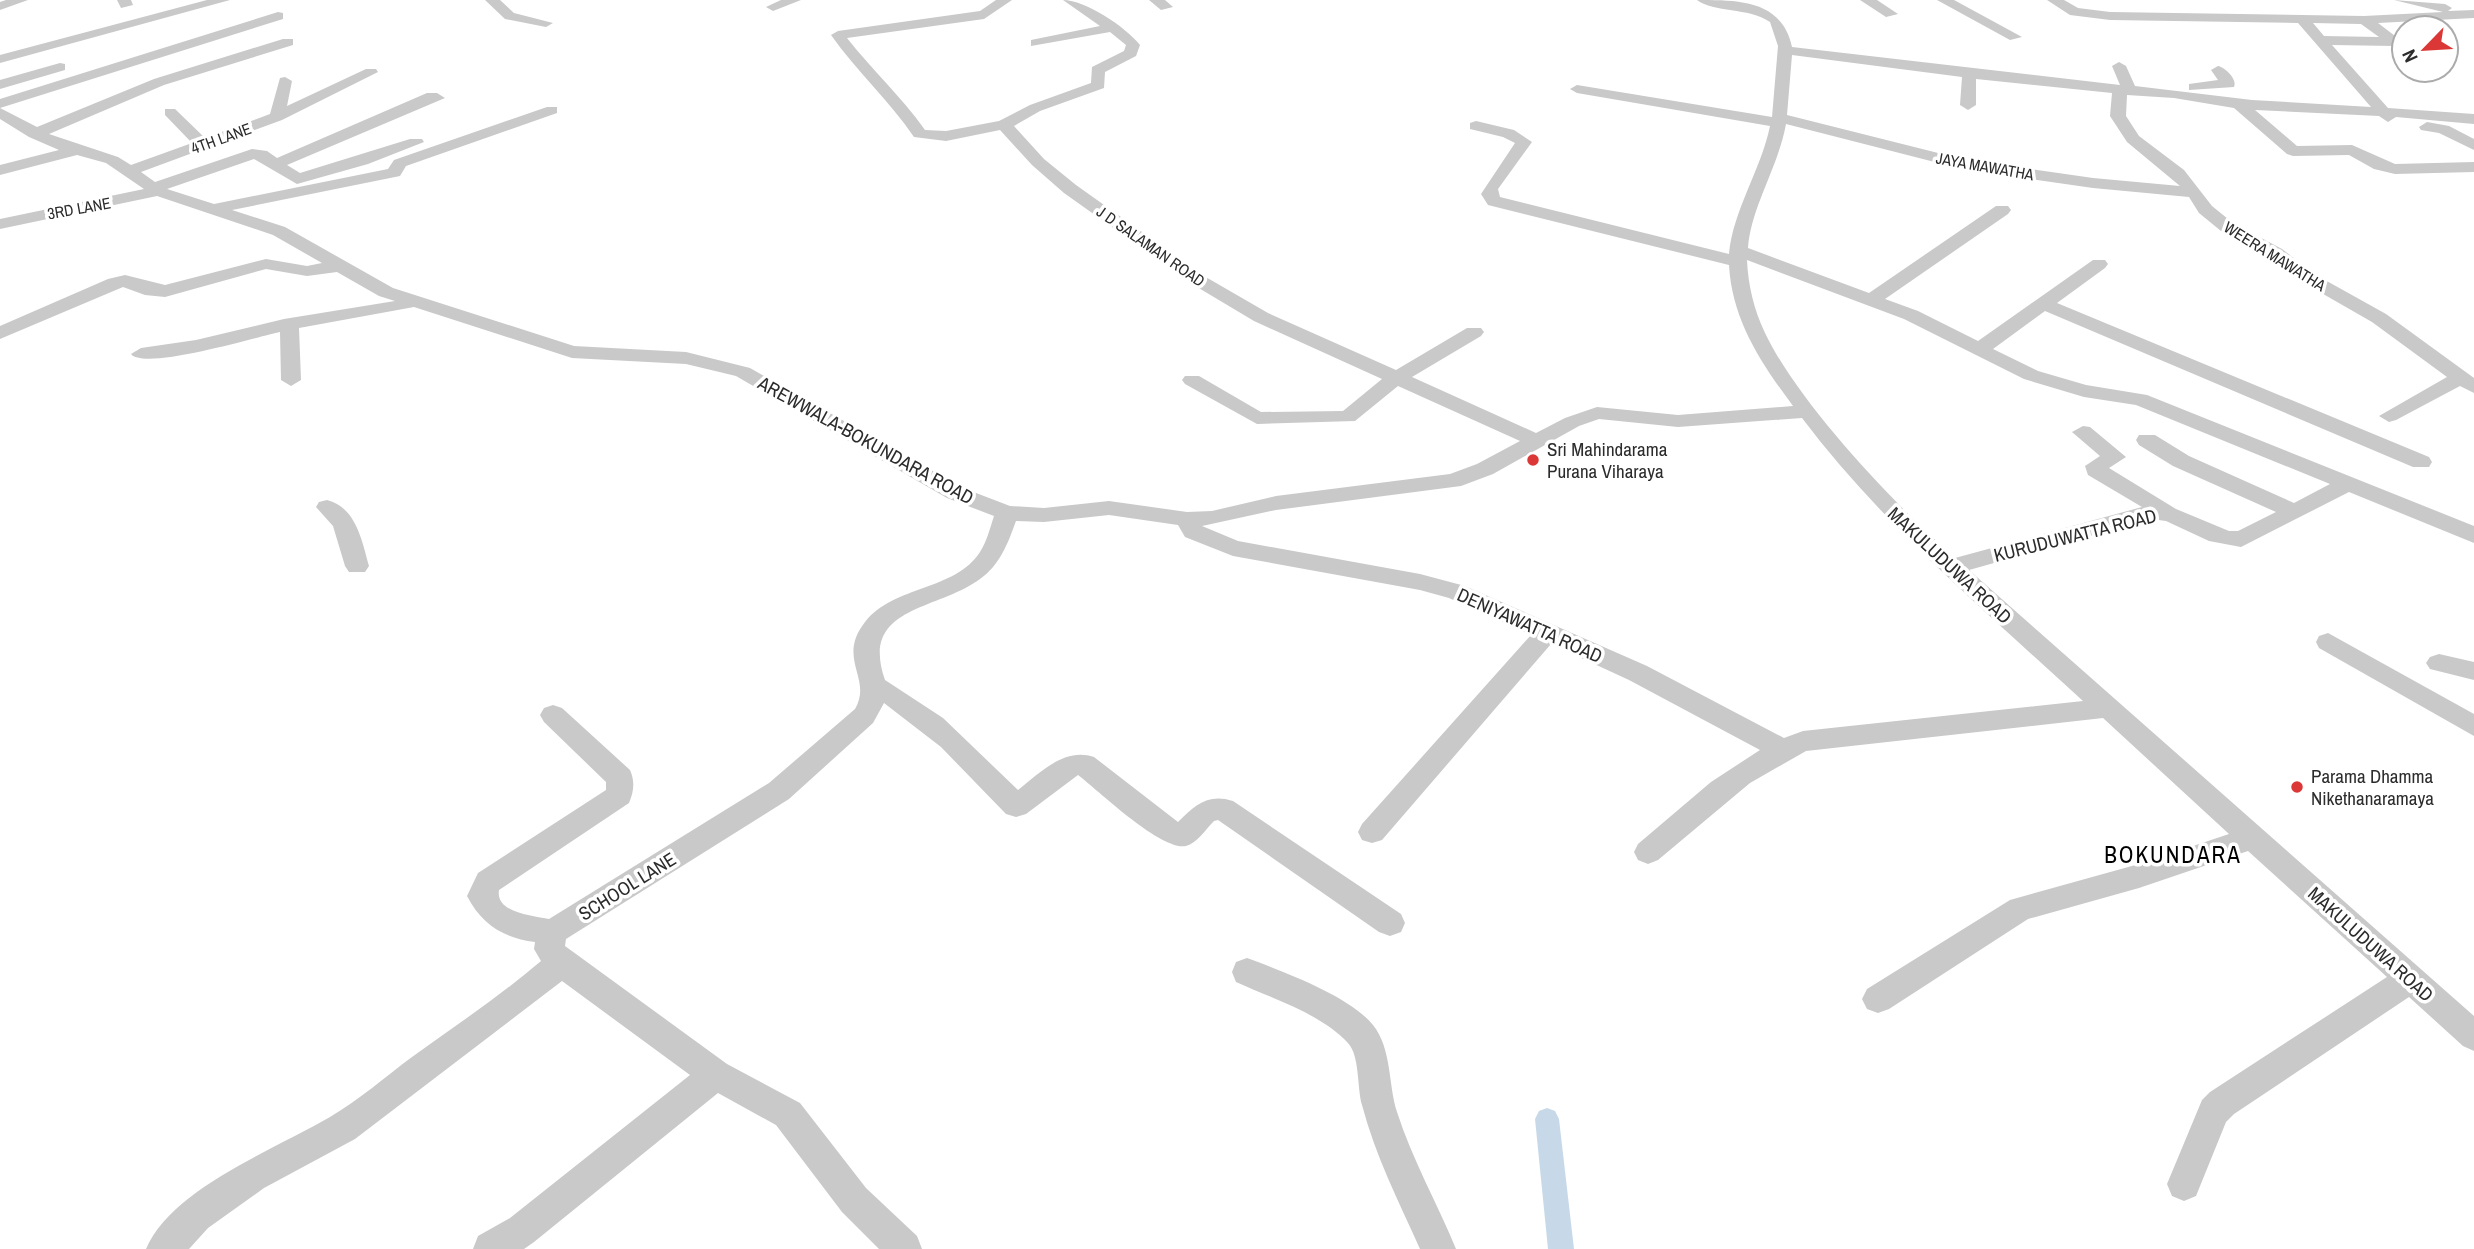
<svg xmlns="http://www.w3.org/2000/svg" width="2474" height="1249" font-family="'Archivo Narrow',sans-serif">
  <rect width="100%" height="100%" fill="#fff"/>
  <g fill="none" stroke-linecap="round" stroke-linejoin="round">
    <path fill="#c7d9e8" fill-rule="evenodd" d="M 1547,1108 L 1555,1111 L 1559,1119 L 1574,1249 L 1548,1249 L 1535,1119 L 1539,1111 Z"/>
    <g fill="#c9c9c9" fill-rule="evenodd">
      <path d="M 6,0 L 28,0 L 0,10 L 0,2 Z"/>
      <path d="M 117,0 L 131,0 L 133,5 L 121,8 Z"/>
      <path d="M 207,0 L 230,0 L 0,63 L 0,55 Z"/>
      <path d="M 485,0 L 500,0 L 514,13 L 553,23 L 546,27 L 505,19 Z"/>
      <path d="M 781,0 L 801,0 L 773,11 L 766,7 Z"/>
      <path d="M 996,0 L 1012,0 L 984,19 L 847,38 C 872,70 901,96 925,130 L 946,131 L 999,121 L 1030,105 L 1091,83 L 1092,67 L 1124,51 L 1126,45 L 1110,32 L 1031,46 L 1031,40 L 1100,26 L 1063,0 C 1085,0 1126,27 1140,45 L 1136,56 L 1105,72 L 1104,88 L 1040,111 L 1014,126 L 1044,159 L 1076,185 L 1204,276 L 1268,313 L 1396,370 L 1467,328 L 1481,328 L 1484,332 L 1481,336 L 1412,377 L 1536,433 L 1565,418 L 1597,407 L 1678,415 L 1793,406 C 1761,363 1732,320 1729,265 L 1488,205 L 1481,194 L 1515,143 L 1503,137 L 1470,129 L 1470,123 L 1476,121 L 1514,130 L 1532,142 L 1498,189 L 1500,197 L 1729,254 C 1733,210 1761,170 1770,126 L 1577,93 L 1570,89 L 1577,85 L 1772,117 L 1778,46 L 1770,22 C 1748,7 1714,13 1697,0 C 1739,0 1782,0 1792,47 L 2120,85 L 2112,66 L 2119,62 L 2126,66 L 2135,86 L 2252,100 L 2371,107 L 2298,23 L 2110,20 L 2070,15 L 2047,0 L 2064,0 L 2078,8 L 2110,12 L 2364,16 L 2443,12 L 2394,0 L 2445,4 L 2452,8 L 2448,11 L 2474,10 L 2474,18 L 2378,23 L 2399,39 L 2399,45 L 2394,46 L 2332,45 L 2388,108 L 2474,114 L 2474,124 L 2396,117 L 2388,122 L 2379,116 L 2255,110 L 2297,146 L 2352,145 L 2395,164 L 2474,162 L 2474,172 L 2395,174 L 2374,169 L 2349,155 L 2293,156 L 2287,154 L 2234,108 L 2174,98 L 2127,95 L 2126,116 L 2139,136 L 2184,170 L 2212,206 L 2233,223 L 2282,249 L 2316,275 L 2386,314 L 2474,378 L 2474,393 L 2460,386 L 2396,420 L 2389,422 L 2379,416 L 2447,377 L 2372,322 L 2304,283 L 2270,257 L 2221,231 L 2199,213 L 2189,197 L 2093,188 L 1962,169 L 1786,124 C 1778,168 1751,207 1748,248 L 1869,293 L 1996,206 L 2008,206 L 2011,210 L 2008,214 L 1885,299 L 1918,311 L 1978,341 L 2093,260 L 2105,260 L 2108,264 L 2105,268 L 2057,303 L 2429,457 L 2432,462 L 2429,467 L 2413,467 L 2045,311 L 1993,349 L 2038,371 L 2086,385 L 2147,395 L 2474,526 L 2474,543 L 2349,492 L 2241,547 L 2209,541 L 2166,521 L 2151,519 L 1969,570 L 2474,1016 L 2474,1051 L 2463,1046 L 2409,997 L 2234,1114 L 2226,1122 L 2196,1196 L 2184,1201 L 2172,1196 L 2167,1184 L 2202,1100 L 2210,1092 L 2387,977 L 2248,851 L 2139,888 L 2028,919 L 1889,1009 L 1878,1013 L 1867,1009 L 1862,999 L 1867,989 L 2010,900 L 2139,864 L 2229,834 L 2103,718 L 1806,751 L 1750,783 L 1658,860 L 1648,864 L 1638,860 L 1634,852 L 1638,844 L 1711,782 L 1760,750 L 1629,680 L 1551,644 L 1382,840 L 1372,843 L 1362,840 L 1358,832 L 1362,824 L 1531,635 L 1449,598 L 1420,590 L 1233,556 L 1185,537 L 1178,525 L 1109,515 L 1044,522 L 1016,521 C 1008,543 1000,565 980,579 C 937,611 859,606 885,680 L 943,718 L 1018,790 C 1040,773 1064,747 1094,757 L 1178,822 C 1195,805 1208,793 1233,801 L 1401,914 L 1405,923 L 1401,932 L 1390,936 L 1379,932 L 1218,820 L 1214,821 C 1206,829 1197,843 1186,846 C 1161,851 1099,791 1078,775 L 1026,814 L 1016,817 L 1006,814 L 941,747 L 884,703 L 873,723 L 789,799 L 566,939 L 565,946 L 727,1064 L 800,1103 L 866,1188 L 917,1236 L 922,1249 L 879,1249 L 842,1212 L 776,1125 L 718,1093 L 534,1242 L 524,1249 L 473,1249 L 478,1236 L 510,1218 L 690,1075 L 562,981 L 355,1139 L 264,1188 L 208,1228 L 189,1249 L 146,1249 C 172,1188 276,1149 330,1117 C 359,1100 385,1077 412,1057 C 455,1026 500,996 541,961 L 534,949 L 535,942 C 504,938 482,925 467,896 L 478,873 L 606,790 L 606,782 L 544,722 L 540,715 L 544,708 L 553,705 L 562,708 L 630,770 C 635,781 634,792 629,803 L 499,890 C 495,913 534,916 549,919 L 769,783 L 855,709 C 873,678 836,659 865,622 C 894,585 955,591 980,552 C 987,541 990,528 994,516 L 947,498 L 736,376 L 686,364 L 572,358 L 414,307 L 299,328 L 301,380 L 291,386 L 281,380 L 280,332 C 256,337 144,371 131,354 L 141,348 L 196,340 L 284,319 L 395,301 L 379,296 L 337,272 L 307,276 L 266,269 L 165,297 L 145,295 L 123,287 L 0,339 L 0,326 L 108,279 L 125,275 L 165,285 L 266,259 L 307,266 L 322,263 L 273,235 L 157,196 L 0,229 L 0,219 L 144,189 L 106,163 L 77,155 L 0,175 L 0,165 L 59,150 L 29,137 L 0,119 L 0,99 L 278,12 L 283,13 L 283,19 L 0,108 L 37,127 L 154,79 L 283,39 L 293,39 L 293,45 L 164,85 L 49,134 L 118,157 L 131,165 L 192,143 L 165,115 L 165,109 L 175,109 L 205,138 L 270,114 L 280,78 L 285,77 L 292,81 L 287,106 L 366,69 L 376,69 L 378,72 L 282,120 L 141,172 L 155,182 L 252,149 L 267,151 L 277,158 L 427,93 L 437,93 L 445,98 L 287,165 L 300,173 L 410,139 L 422,139 L 424,142 L 368,164 L 297,184 L 254,159 L 167,189 L 214,204 L 388,169 L 394,160 L 547,107 L 557,107 L 557,113 L 406,166 L 400,176 L 232,210 L 285,227 L 393,288 L 574,346 L 686,352 L 750,368 L 963,488 L 1010,506 L 1044,508 L 1109,501 L 1187,512 L 1212,511 L 1276,496 L 1450,474 L 1477,464 L 1520,441 L 1398,386 L 1355,421 L 1257,424 L 1185,384 L 1182,380 L 1185,376 L 1199,376 L 1261,412 L 1343,411 L 1382,379 L 1254,321 L 1192,284 L 1064,193 L 1032,165 L 1000,130 L 946,141 L 914,137 C 889,100 857,72 831,35 L 838,31 L 980,11 ZM 2313,23 L 2361,24 L 2379,37 L 2324,36 ZM 1792,55 L 1962,77 L 1960,105 L 1968,110 L 1976,105 L 1976,79 L 2112,93 L 2110,116 L 2127,142 L 2180,186 L 2093,178 L 1962,159 L 1787,115 ZM 1747,260 L 1904,319 L 2024,379 L 2084,397 L 2136,405 L 2330,484 L 2294,503 L 2189,456 L 2155,435 L 2139,435 L 2136,440 L 2139,445 L 2173,466 L 2276,512 L 2238,531 L 2229,531 L 2176,509 L 2109,468 L 2126,457 L 2090,427 L 2083,426 L 2072,432 L 2100,456 L 2085,466 L 2088,475 L 2142,507 L 1955,558 C 1895,505 1799,404 1765,333 C 1754,310 1748,285 1747,260 ZM 1802,418 C 1883,525 1985,611 2083,701 L 1803,731 L 1784,738 L 1647,666 L 1465,586 L 1420,574 L 1238,541 L 1202,526 L 1276,510 L 1461,486 L 1493,474 L 1579,426 L 1599,419 L 1678,427 Z"/>
      <path d="M 1149,0 L 1165,0 L 1173,7 L 1161,10 Z"/>
      <path d="M 1860,0 L 1877,0 L 1898,14 L 1886,17 Z"/>
      <path d="M 1937,0 L 1954,0 L 2022,37 L 2010,40 Z"/>
      <path d="M 60,63 L 65,64 L 65,70 L 0,89 L 0,80 Z"/>
      <path d="M 2218,66 C 2225,67 2238,80 2234,87 L 2189,90 L 2189,84 L 2218,80 L 2211,70 Z"/>
      <path d="M 2427,122 L 2449,126 L 2474,139 L 2474,150 L 2439,133 L 2421,130 L 2419,127 Z"/>
      <path d="M 327,500 C 356,507 362,541 369,566 L 365,572 L 349,572 L 345,566 L 333,526 L 316,507 L 319,502 Z"/>
      <path d="M 2328,633 L 2474,714 L 2474,736 L 2319,648 L 2316,642 L 2319,636 Z"/>
      <path d="M 2439,654 L 2474,662 L 2474,680 L 2430,669 L 2426,663 L 2430,657 Z"/>
      <path d="M 1247,958 C 1282,971 1350,996 1373,1025 C 1392,1049 1388,1084 1397,1112 C 1412,1159 1437,1203 1456,1249 L 1420,1249 C 1399,1202 1375,1155 1362,1105 C 1357,1088 1360,1056 1348,1043 C 1320,1013 1273,999 1236,982 L 1232,972 L 1236,962 Z"/>
    </g>
  </g>
  <g fill="#db3737" stroke="#fff" stroke-width="2.5">
    <circle cx="1533" cy="460" r="7"/>
    <circle cx="2297" cy="787" r="7"/>
  </g>
  <g text-anchor="middle" dominant-baseline="central" stroke-width="7" stroke-linejoin="round" paint-order="stroke">
    <g font-size="16" fill="#2c2c2c" stroke="#fff">
      <text transform="translate(221 138) rotate(-20)">4TH LANE</text>
      <text transform="translate(1985 166) rotate(10)">JAYA MAWATHA</text>
      <text transform="translate(79 208) rotate(-10)">3RD LANE</text>
      <text transform="translate(1151 246) rotate(35)">J D SALAMAN ROAD</text>
      <text transform="translate(2275 256) rotate(32)">WEERA MAWATHA</text>
    </g>
    <g font-size="19" fill="#2c2c2c" stroke="#fff">
      <text transform="translate(866 440) rotate(29)">AREWWALA-BOKUNDARA ROAD</text>
      <text transform="translate(2075 535) rotate(-14)">KURUDUWATTA ROAD</text>
      <text transform="translate(1950 565) rotate(43)">MAKULUDUWA ROAD</text>
      <text transform="translate(1530 625) rotate(24)">DENIYAWATTA ROAD</text>
      <text transform="translate(627 886) rotate(-32)">SCHOOL LANE</text>
      <text transform="translate(2371 944) rotate(42)">MAKULUDUWA ROAD</text>
    </g>
    <g font-size="19" fill="#2c2c2c" stroke="#fff" text-anchor="start">
      <text x="1547" y="449">Sri Mahindarama<tspan x="1547" dy="22">Purana Viharaya</tspan></text>
      <text x="2311" y="776">Parama Dhamma<tspan x="2311" dy="22">Nikethanaramaya</tspan></text>
    </g>
    <g font-size="23" letter-spacing="2" fill="#000" stroke="#fff">
      <text x="2173" y="854">BOKUNDARA</text>
    </g>
  </g>
  <g transform="translate(2425 49) rotate(245)"><circle r="33" fill="#ffffff" stroke="#ababab" stroke-width="2"/>
  <path d="M0-5L12 26L0 18L-12 26Z" fill="#db3737"/>
  <text y="-10" font-size="19" font-weight="bold" text-anchor="middle" fill="#2c2c2c">N</text>
  </g>
</svg>
